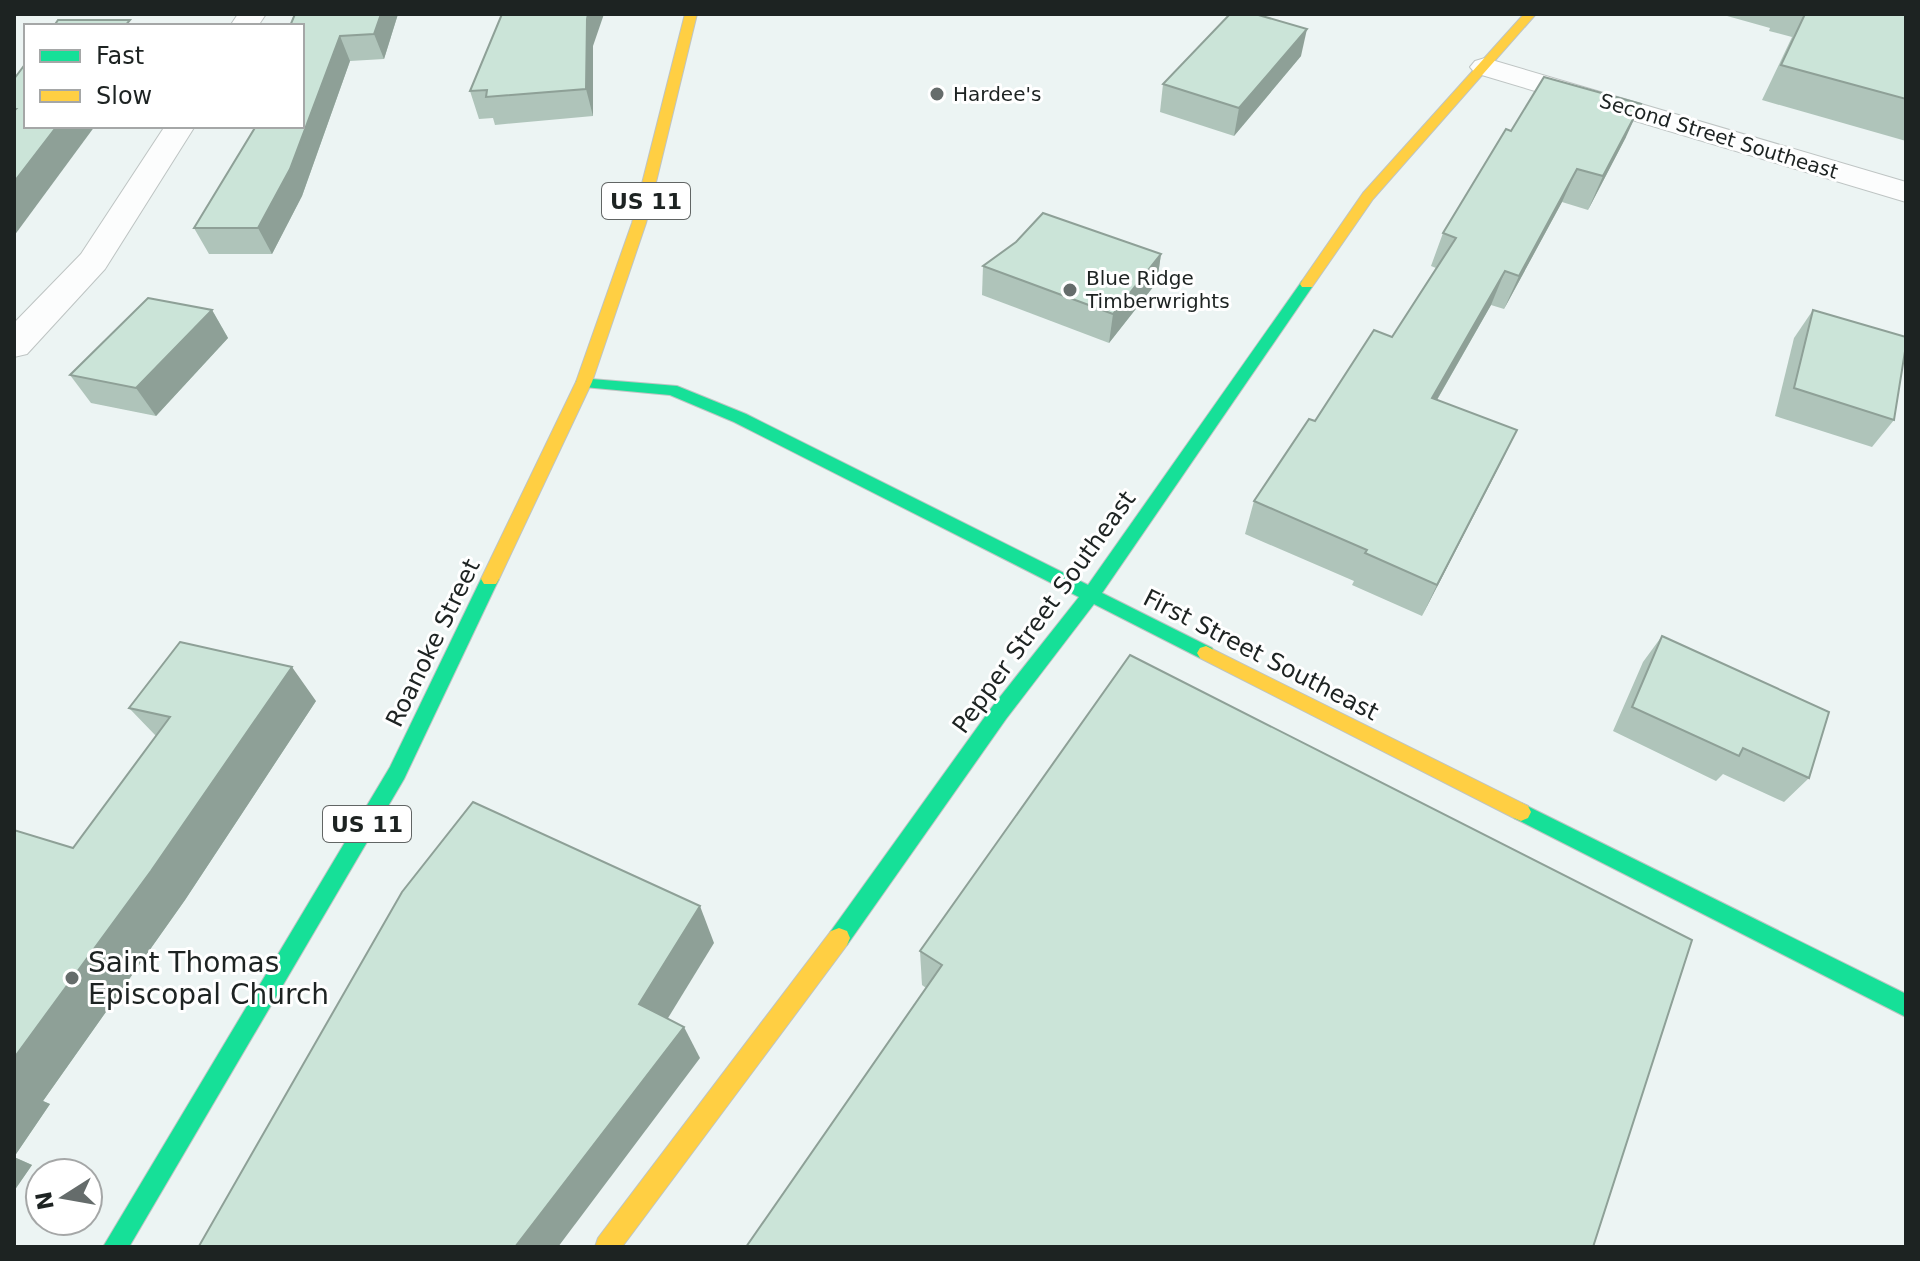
<svg xmlns="http://www.w3.org/2000/svg" width="1920" height="1261" font-family="'DejaVu Sans',sans-serif">
  <rect width="100%" height="100%" fill="#ecf4f3"/>
  <g fill="none" stroke-linecap="round" stroke-linejoin="round">
    <g stroke="#bec4c3" stroke-width="2">
      <g id="street">
        <path d="M 238,14 L 266,14 L 258,26 L 230,26 Z"/>
        <path d="M 1485,58 L 1906,182 L 1906,202 L 1475,73 L 1470,67 L 1475,61 Z"/>
        <path d="M 165,126 L 195,126 L 105,269 L 27,354 L 14,357 L 14,323 L 81,254 Z"/>
      </g>
    </g>
    <g stroke="#bec4c3" stroke-width="2">
      <g id="fast">
        <path d="M 1307,279 L 1312,281 L 1312,287 L 1102,593 L 1212,648 L 1215,653 L 1212,658 L 1200,658 L 1094,604 L 1006,719 L 847,945 L 839,948 L 831,945 L 828,938 L 831,931 L 992,707 L 1079,597 L 734,422 L 670,395 L 584,387 L 576,382 L 579,378 L 677,386 L 746,414 L 1088,585 L 1302,281 Z"/>
        <path d="M 490,572 L 499,579 L 404,779 L 129,1247 L 103,1247 L 390,767 L 481,579 Z"/>
        <path d="M 1521,803 L 1906,994 L 1906,1017 L 1514,818 L 1511,812 L 1514,806 Z"/>
      </g>
    </g>
    <g stroke="#bec4c3" stroke-width="2">
      <g id="slow">
        <path d="M 685,14 L 697,14 L 646,223 L 592,382 L 499,579 L 496,584 L 484,584 L 481,579 L 576,382 L 632,223 Z"/>
        <path d="M 1524,14 L 1536,14 L 1373,199 L 1312,287 L 1302,287 L 1300,284 L 1363,193 Z"/>
        <path d="M 1206,646 L 1528,806 L 1531,812 L 1528,818 L 1521,821 L 1514,818 L 1200,658 L 1197,653 L 1200,648 Z"/>
        <path d="M 839,928 L 847,931 L 850,938 L 847,945 L 622,1247 L 595,1247 L 598,1238 L 831,931 Z"/>
      </g>
    </g>
    <use href="#street" fill="#fcfdfd" fill-rule="evenodd"/>
    <use href="#fast" fill="#16e098" fill-rule="evenodd"/>
    <use href="#slow" fill="#ffcf43" fill-rule="evenodd"/>
  </g>
  <g fill="#afc4ba">
    <path d="M 295,14 L 398,14 L 384,59 L 350,61 L 302,196 L 272,254 L 209,254 L 194,228 L 302,126 Z"/>
    <path d="M 1720,14 L 1906,14 L 1906,141 L 1762,100 L 1792,37 L 1769,31 L 1770,28 Z"/>
    <path d="M 593,46 L 593,116 L 495,125 L 493,118 L 479,119 L 470,91 Z"/>
    <path d="M 1301,56 L 1234,136 L 1160,112 L 1163,84 Z"/>
    <path d="M 1511,131 L 1626,137 L 1588,210 L 1562,202 L 1504,309 L 1491,305 L 1437,400 L 1517,430 L 1422,616 L 1352,585 L 1354,581 L 1245,534 L 1254,501 L 1315,421 L 1392,337 L 1436,268 L 1431,266 L 1443,233 Z"/>
    <path d="M 1016,242 L 1161,254 L 1157,282 L 1109,343 L 982,295 L 983,266 Z"/>
    <path d="M 212,310 L 228,338 L 156,416 L 91,403 L 70,375 Z"/>
    <path d="M 1813,310 L 1894,420 L 1872,447 L 1775,416 L 1794,338 Z"/>
    <path d="M 1662,636 L 1809,778 L 1784,802 L 1723,774 L 1716,781 L 1613,731 L 1643,662 Z"/>
    <path d="M 316,701 L 185,900 L 43,1101 L 50,1104 L 14,1157 L 32,1165 L 14,1191 L 14,830 L 73,848 L 156,736 L 129,708 Z"/>
    <path d="M 920,951 L 1593,1247 L 926,988 L 922,985 Z"/>
  </g>
  <g fill="#8ea097">
    <path d="M 381,14 L 398,14 L 384,59 L 374,34 Z"/>
    <path d="M 588,14 L 604,14 L 593,46 L 593,116 L 586,89 L 587,19 Z"/>
    <path d="M 1307,29 L 1301,56 L 1234,136 L 1239,108 Z"/>
    <path d="M 340,36 L 350,61 L 302,196 L 272,254 L 258,228 Z"/>
    <path d="M 1641,104 L 1626,137 L 1588,210 L 1603,176 Z"/>
    <path d="M 57,126 L 95,126 L 14,236 L 14,182 Z"/>
    <path d="M 1577,169 L 1562,202 L 1504,309 L 1519,276 Z"/>
    <path d="M 1161,254 L 1157,282 L 1109,343 L 1113,314 Z"/>
    <path d="M 1505,271 L 1491,305 L 1419,431 L 1432,398 Z"/>
    <path d="M 212,310 L 228,338 L 156,416 L 136,388 Z"/>
    <path d="M 1517,430 L 1501,463 L 1422,616 L 1437,585 Z"/>
    <path d="M 292,667 L 316,701 L 185,900 L 43,1101 L 50,1104 L 14,1157 L 32,1165 L 14,1191 L 14,1058 Z"/>
    <path d="M 700,906 L 714,943 L 657,1036 L 639,1004 Z"/>
    <path d="M 684,1027 L 700,1058 L 558,1247 L 515,1247 Z"/>
  </g>
  <g fill="#cbe4d8" stroke="#8ea097" stroke-width="2">
    <path d="M 295,14 L 381,14 L 374,34 L 340,36 L 290,169 L 258,228 L 194,228 L 256,126 L 302,126 L 302,26 L 290,26 Z"/>
    <path d="M 502,14 L 588,14 L 587,19 L 586,89 L 486,97 L 487,90 L 470,91 Z"/>
    <path d="M 1230,14 L 1255,14 L 1307,29 L 1239,108 L 1163,84 Z"/>
    <path d="M 1805,14 L 1906,14 L 1906,99 L 1781,65 Z"/>
    <path d="M 58,20 L 130,20 L 125,26 L 54,26 Z"/>
    <path d="M 26,63 L 26,126 L 57,126 L 14,182 L 14,111 L 16,109 L 14,109 L 14,79 Z"/>
    <path d="M 1544,77 L 1641,104 L 1603,176 L 1577,169 L 1519,276 L 1505,271 L 1432,398 L 1517,430 L 1437,585 L 1365,553 L 1367,550 L 1254,501 L 1309,419 L 1315,421 L 1374,330 L 1392,337 L 1456,238 L 1443,233 L 1506,129 L 1511,131 Z"/>
    <path d="M 1043,213 L 1161,254 L 1113,314 L 983,266 L 1016,242 Z"/>
    <path d="M 148,298 L 212,310 L 136,388 L 70,375 Z"/>
    <path d="M 1813,310 L 1906,337 L 1906,345 L 1894,420 L 1794,388 Z"/>
    <path d="M 1662,636 L 1829,712 L 1809,778 L 1743,748 L 1739,756 L 1632,707 Z"/>
    <path d="M 180,642 L 292,667 L 151,871 L 14,1058 L 14,830 L 73,848 L 170,717 L 129,708 Z"/>
    <path d="M 1130,655 L 1692,940 L 1593,1247 L 746,1247 L 942,965 L 920,951 Z"/>
    <path d="M 473,802 L 700,906 L 639,1004 L 684,1027 L 515,1247 L 200,1247 L 199,1246 L 402,892 Z"/>
  </g>
  <g fill="#656c6b" stroke="#fff" stroke-width="3">
    <circle cx="937" cy="94" r="8"/>
    <circle cx="1070" cy="290" r="8"/>
    <circle cx="72" cy="978" r="8"/>
  </g>
  <g text-anchor="middle" dominant-baseline="central" stroke-width="6" stroke-linejoin="round" paint-order="stroke">
    <g font-size="20" fill="#1d2322" stroke="#fff" text-anchor="start">
      <text x="953" y="94">Hardee's</text>
      <text x="1086" y="278">Blue Ridge<tspan x="1086" dy="23">Timberwrights</tspan></text>
    </g>
    <g font-size="20" fill="#1d2322" stroke="#fff">
      <text transform="translate(1719 136) rotate(17)">Second Street Southeast</text>
    </g>
    <g fill="#fff" stroke="#616564" stroke-width="2">
      <rect x="602" y="183" width="88" height="36" rx="6"/>
      <rect x="323" y="806" width="88" height="36" rx="6"/>
    </g>
    <g font-size="22" font-weight="bold" fill="#1d2322">
      <text x="646" y="201">US 11</text>
      <text x="367" y="824">US 11</text>
    </g>
    <g font-size="24" fill="#1d2322" stroke="#fff">
      <text transform="translate(1044 612) rotate(-54)">Pepper Street Southeast</text>
      <text transform="translate(433 643) rotate(-64)">Roanoke Street</text>
      <text transform="translate(1261 655) rotate(27)">First Street Southeast</text>
    </g>
    <g font-size="28" fill="#1d2322" stroke="#fff" text-anchor="start">
      <text x="88" y="962">Saint Thomas<tspan x="88" dy="32">Episcopal Church</tspan></text>
    </g>
  </g>
  <rect width="1920" height="1261" fill="none" stroke="#1d2322" stroke-width="32"/>
  <rect x="24" y="24" width="280" height="104" fill="#ffffff" stroke="#a5a7a7" stroke-width="2"/>
  <rect x="40" y="50" width="40" height="12" fill="#16e098" stroke="#a5a7a7" stroke-width="2"/>
  <text x="96" y="64" font-size="24" fill="#1d2322">Fast</text>
  <rect x="40" y="90" width="40" height="12" fill="#ffcf43" stroke="#a5a7a7" stroke-width="2"/>
  <text x="96" y="104" font-size="24" fill="#1d2322">Slow</text>
  <g transform="translate(64 1197) rotate(259)"><circle r="38" fill="#ffffff" stroke="#a5a7a7" stroke-width="2"/>
  <path d="M0-6L14 30L0 20L-14 30Z" fill="#656c6b"/>
  <text y="-12" font-size="22" font-weight="bold" text-anchor="middle" fill="#1d2322">N</text>
  </g>
</svg>
